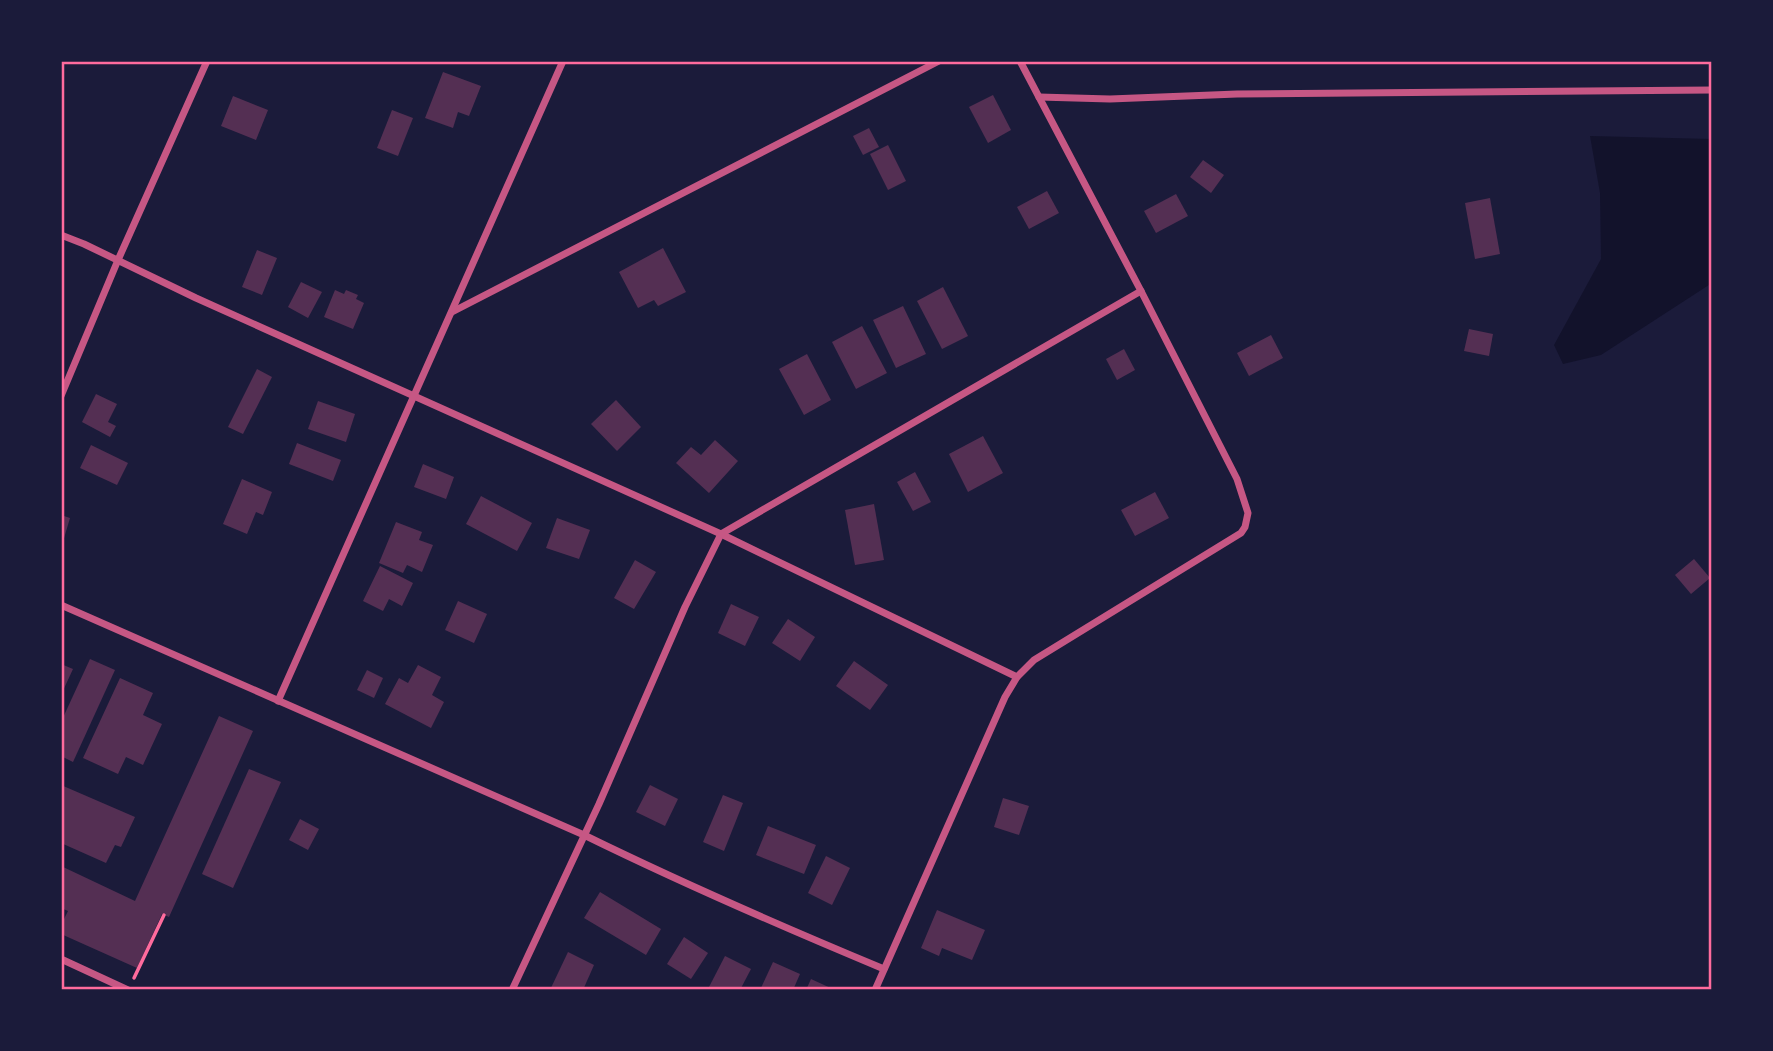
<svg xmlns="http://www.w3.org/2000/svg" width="1773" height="1051" font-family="'Work Sans',sans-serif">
  <rect width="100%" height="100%" fill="#1b1b3a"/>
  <path fill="#12122b" d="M 1590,136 L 1712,139 L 1712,283 L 1601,355 L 1563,364 L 1554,345 L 1601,259 L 1600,193 Z"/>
  <g fill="#542f53">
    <path d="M 443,72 L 481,86 L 469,116 L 458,112 L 453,128 L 425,118 Z"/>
    <path d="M 993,95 L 1011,130 L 988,143 L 969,107 Z"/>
    <path d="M 233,96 L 268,110 L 256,140 L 221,126 Z"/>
    <path d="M 392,110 L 413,118 L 398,156 L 377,148 Z"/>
    <path d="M 869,128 L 879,147 L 863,155 L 853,136 Z"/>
    <path d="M 888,145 L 906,181 L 888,190 L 870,154 Z"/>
    <path d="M 1203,160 L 1224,175 L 1211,193 L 1190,177 Z"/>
    <path d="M 1047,191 L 1059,213 L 1029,229 L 1017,207 Z"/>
    <path d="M 1176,194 L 1188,216 L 1156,233 L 1144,211 Z"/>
    <path d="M 1490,198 L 1500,254 L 1475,259 L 1465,203 Z"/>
    <path d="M 663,248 L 686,292 L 658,306 L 654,300 L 638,308 L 619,272 Z"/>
    <path d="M 257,250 L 277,258 L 262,295 L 242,287 Z"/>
    <path d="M 301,282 L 322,292 L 308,318 L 288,307 Z"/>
    <path d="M 943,287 L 968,336 L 942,349 L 917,301 Z"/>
    <path d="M 335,290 L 344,294 L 346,290 L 358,295 L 356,299 L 364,303 L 353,329 L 324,317 Z"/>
    <path d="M 903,306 L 926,354 L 896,368 L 873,320 Z"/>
    <path d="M 862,326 L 887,373 L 856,389 L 832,342 Z"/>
    <path d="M 1469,329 L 1493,334 L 1489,356 L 1464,351 Z"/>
    <path d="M 1271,335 L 1283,358 L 1249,376 L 1237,353 Z"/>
    <path d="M 1124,349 L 1135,370 L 1117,380 L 1106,359 Z"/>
    <path d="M 807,354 L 831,400 L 804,415 L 779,369 Z"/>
    <path d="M 257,369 L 272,377 L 243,434 L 228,427 Z"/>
    <path d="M 96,394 L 117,404 L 108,422 L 116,426 L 110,437 L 82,422 Z"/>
    <path d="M 616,400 L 641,427 L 617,451 L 591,424 Z"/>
    <path d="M 318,401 L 355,414 L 346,442 L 308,429 Z"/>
    <path d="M 983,436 L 1003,473 L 968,492 L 949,454 Z"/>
    <path d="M 715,440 L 738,461 L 709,493 L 676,463 L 691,447 L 701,455 Z"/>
    <path d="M 297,443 L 341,460 L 333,481 L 289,464 Z"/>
    <path d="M 91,445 L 128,463 L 117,485 L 80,468 Z"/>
    <path d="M 423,464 L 454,477 L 446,499 L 414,487 Z"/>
    <path d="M 915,472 L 931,502 L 913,511 L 897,482 Z"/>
    <path d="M 242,479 L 272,492 L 263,515 L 256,512 L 247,534 L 223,524 Z"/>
    <path d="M 1155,492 L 1169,518 L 1135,536 L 1121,510 Z"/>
    <path d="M 481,496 L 532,523 L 517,551 L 466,524 Z"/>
    <path d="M 874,504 L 884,560 L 855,565 L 845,510 Z"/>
    <path d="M 61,515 L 70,518 L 62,545 L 61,545 Z"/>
    <path d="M 557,518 L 590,530 L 579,559 L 546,548 Z"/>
    <path d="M 396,522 L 422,532 L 419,540 L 433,545 L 422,572 L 407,565 L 403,573 L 379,563 Z"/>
    <path d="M 1694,559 L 1710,578 L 1691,594 L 1675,575 Z"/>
    <path d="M 635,560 L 656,572 L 634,609 L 614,598 Z"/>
    <path d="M 380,566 L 413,583 L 402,606 L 389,599 L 383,611 L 363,601 Z"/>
    <path d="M 458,601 L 487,614 L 474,643 L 445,630 Z"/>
    <path d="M 731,604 L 759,617 L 745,646 L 718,633 Z"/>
    <path d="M 788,619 L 815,637 L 800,661 L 772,643 Z"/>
    <path d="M 90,659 L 115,670 L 73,762 L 61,756 L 61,722 Z"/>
    <path d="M 854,661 L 888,685 L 870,710 L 836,686 Z"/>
    <path d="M 61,664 L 73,669 L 61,695 Z"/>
    <path d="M 418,665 L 441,677 L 432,695 L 444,702 L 431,728 L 385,704 L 399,678 L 408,683 Z"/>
    <path d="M 367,670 L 383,678 L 374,698 L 357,690 Z"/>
    <path d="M 120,678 L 153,693 L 143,715 L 162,724 L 143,765 L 126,757 L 118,774 L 83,758 Z"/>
    <path d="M 219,716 L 253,731 L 169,917 L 162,914 L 137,968 L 61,934 L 61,925 L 68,911 L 61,908 L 61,866 L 135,901 Z"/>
    <path d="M 249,769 L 281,782 L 233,888 L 202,874 Z"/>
    <path d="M 61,785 L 135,817 L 121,847 L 115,845 L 106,863 L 61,843 Z"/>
    <path d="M 650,785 L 678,799 L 665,826 L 636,812 Z"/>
    <path d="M 723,795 L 743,803 L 724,851 L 703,842 Z"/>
    <path d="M 1003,798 L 1029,806 L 1019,835 L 994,827 Z"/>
    <path d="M 300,819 L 319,829 L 308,850 L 289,840 Z"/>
    <path d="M 768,826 L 816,845 L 804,874 L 756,855 Z"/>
    <path d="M 826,856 L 850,868 L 832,905 L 808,893 Z"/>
    <path d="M 600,892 L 661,929 L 646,955 L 584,918 Z"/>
    <path d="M 937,910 L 985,930 L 972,960 L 942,948 L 939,956 L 921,948 Z"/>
    <path d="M 684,937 L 708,953 L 691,979 L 667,964 Z"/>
    <path d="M 568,952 L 594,965 L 583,990 L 550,990 Z"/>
    <path d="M 725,956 L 751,969 L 740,990 L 716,990 L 709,987 Z"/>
    <path d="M 773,962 L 800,974 L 793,990 L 760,990 Z"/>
    <path d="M 811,979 L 835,990 L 806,990 Z"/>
  </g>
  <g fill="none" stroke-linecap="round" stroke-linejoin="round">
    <path stroke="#ff6b9d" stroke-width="3.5" d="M 134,978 L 164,915"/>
    <g stroke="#c65784" stroke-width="7">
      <path d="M 1039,97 L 1110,99 L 1237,94 L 1712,90"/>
      <path d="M 61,235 L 84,244 L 196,298 L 721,534 L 1017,677"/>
      <path d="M 452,312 L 939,61"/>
      <path d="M 61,396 L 118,260 L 207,61"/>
      <path d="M 61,605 L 584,835 C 682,883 783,927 884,969"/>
      <path d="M 278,701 L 563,61"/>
      <path d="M 61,959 L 128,990"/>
      <path d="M 512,990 L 599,804 L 685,607 L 721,534 L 1141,291"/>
      <path d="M 875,990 L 1005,697 L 1017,677 L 1034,660 L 1241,533 L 1245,527 L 1248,513 L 1237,479 L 1141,291 L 1020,61"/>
    </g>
  </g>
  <rect width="1773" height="1051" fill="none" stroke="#1b1b3a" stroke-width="126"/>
  <rect x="63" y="63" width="1647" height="925" fill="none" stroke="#ff6b9d" stroke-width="2.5"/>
</svg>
